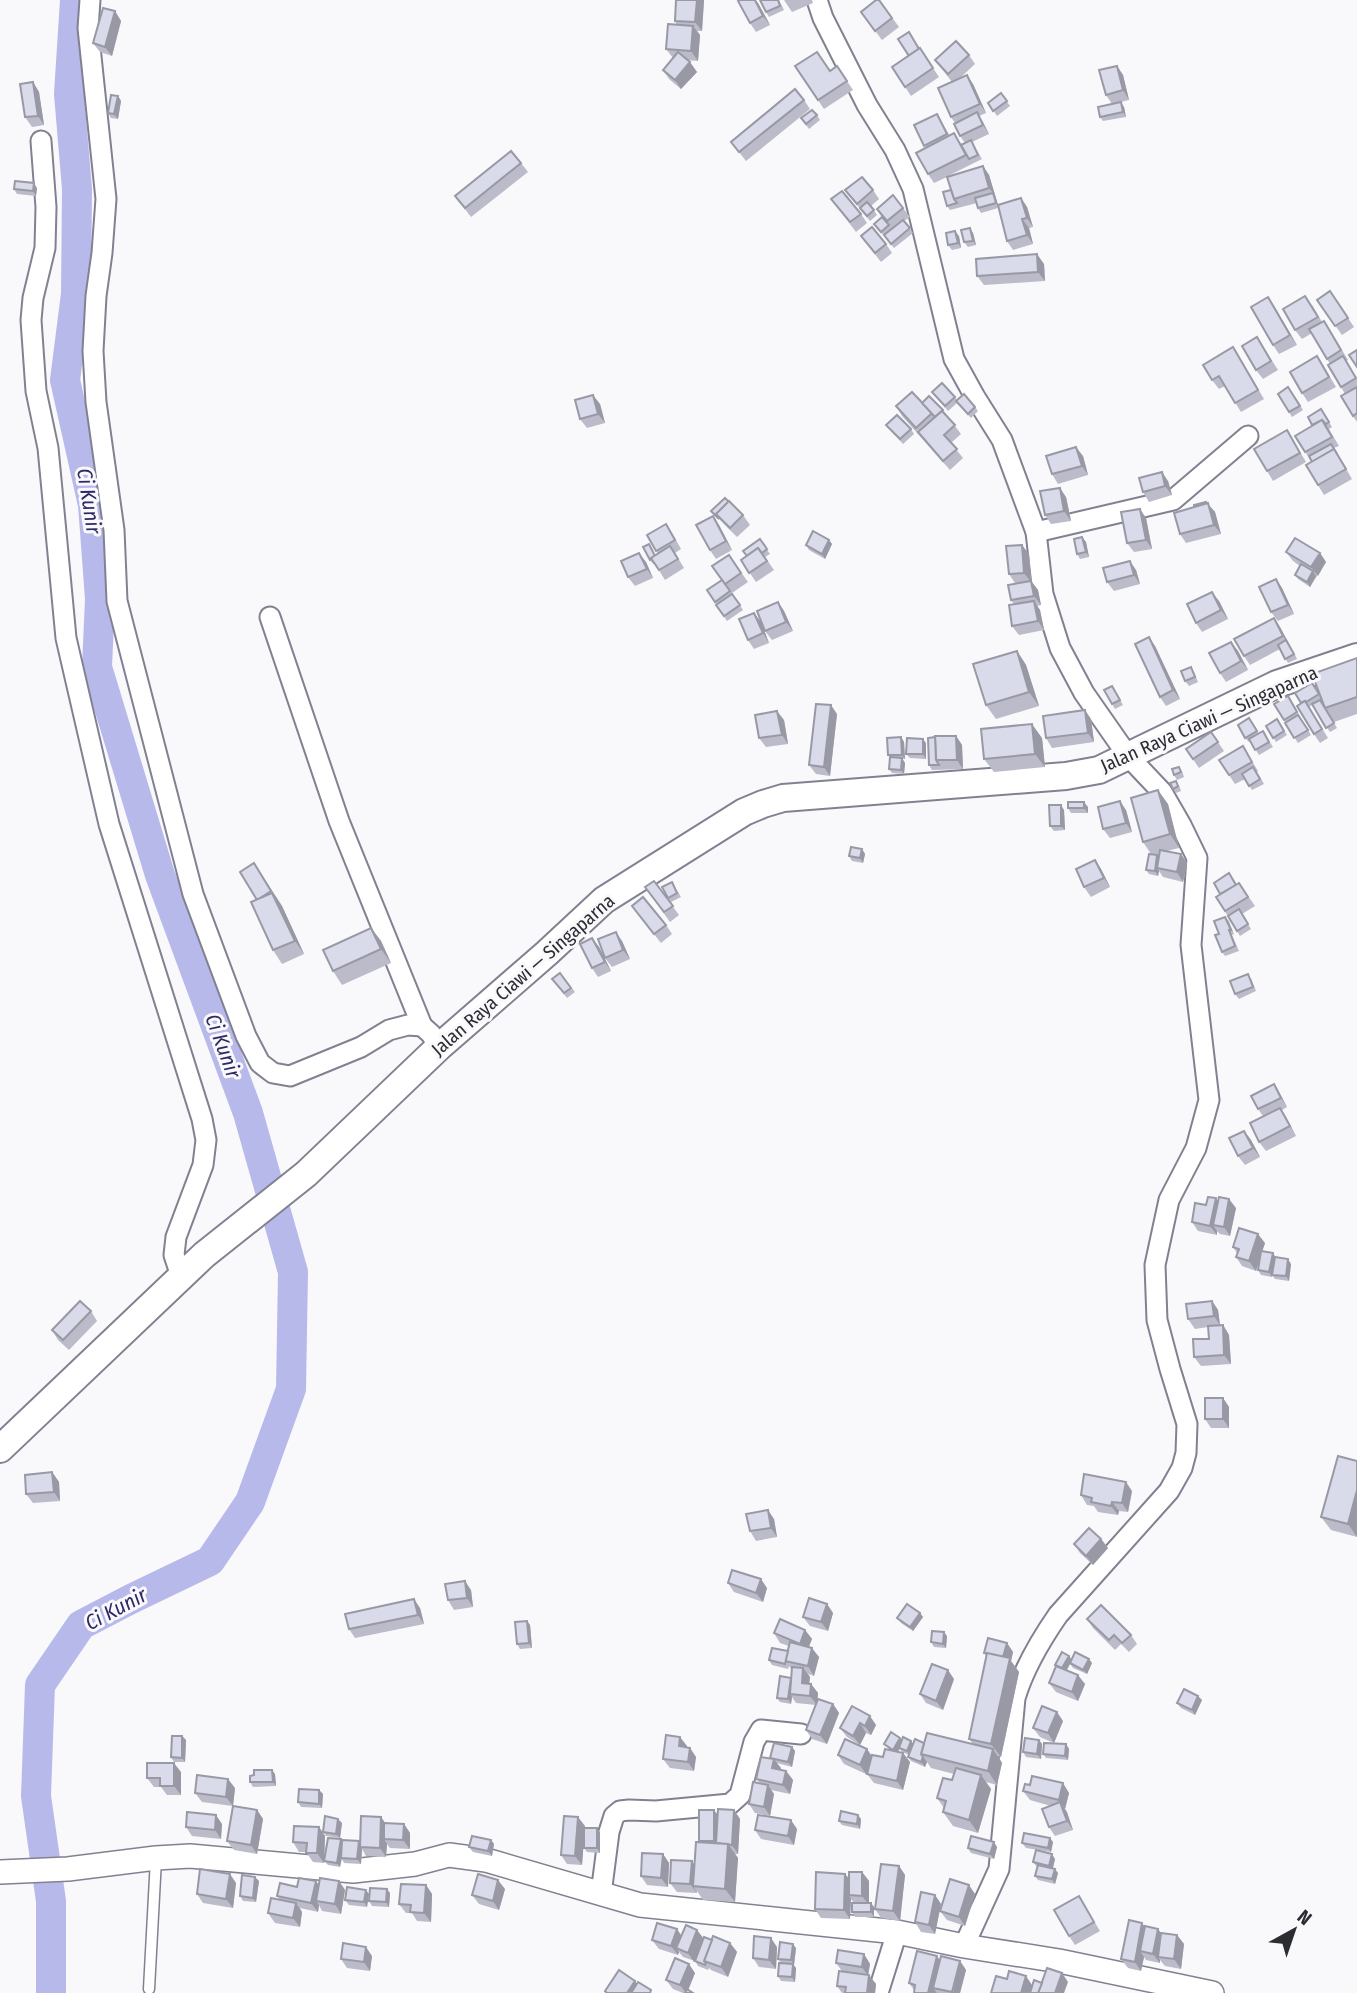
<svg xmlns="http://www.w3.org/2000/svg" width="1357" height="1993" font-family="'Fira Sans Condensed',sans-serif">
  <rect width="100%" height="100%" fill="#f9f9fc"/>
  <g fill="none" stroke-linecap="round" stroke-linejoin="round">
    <path stroke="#b8b9eb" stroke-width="30" d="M 51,1993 L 51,1901 L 36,1796 L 40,1685 L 81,1625 L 131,1599 L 210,1561 L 250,1502 L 291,1389 L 293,1272 L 248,1113 L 160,875 L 97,667 L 100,599 L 93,505 L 65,380 L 76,294 L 77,189 L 69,94 L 75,0"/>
    <g stroke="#818191" stroke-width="13">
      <path id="service" d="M 149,1989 L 156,1859"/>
    </g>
    <g stroke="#818191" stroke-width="23">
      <g id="minor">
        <path d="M 90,0 L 88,28 L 106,199 L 102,253 L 96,296 L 93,351 L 96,402 L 114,530 L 117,601 L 193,894 L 246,1036 L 260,1063 L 273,1073 L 290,1076 L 361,1047 L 389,1030 L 408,1025 L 422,1026 L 431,1034 L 439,1047"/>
        <path d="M 817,0 L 823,18 L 867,105 L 895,150 L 913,189 L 954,359 L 975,397 L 1002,440 L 1036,532 L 1043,594 L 1060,648 L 1084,693 L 1128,756 L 1162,792 L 1181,825 L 1197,858 L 1191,945 L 1209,1100 L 1196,1148 L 1169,1200 L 1155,1265 L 1157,1320 L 1170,1369 L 1187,1424 L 1186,1453 L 1182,1468 L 1169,1491 L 1058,1615 C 1040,1641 1024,1668 1015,1698 L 999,1869 L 964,1946"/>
        <path d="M 41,141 L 46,207 L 45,248 L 33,298 L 31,320 L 36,391 L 48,448 L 66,638 L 109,824 L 202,1119 L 206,1140 L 203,1165 L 176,1237 L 174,1255 L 181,1276"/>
        <path d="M 1036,532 L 1173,500 L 1248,436"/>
        <path d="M 270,617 L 339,821 L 422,1026"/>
        <path d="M 601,1894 L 609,1832 L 614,1816 L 620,1811 L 629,1810 L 656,1811 L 730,1804 L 740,1795 L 754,1742 L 761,1730 L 801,1734"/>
        <path d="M 878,1993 L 897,1932"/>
      </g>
    </g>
    <g stroke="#818191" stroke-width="26">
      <path id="tertiary" d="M 0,1872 L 68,1869 L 156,1858 L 190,1856 L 353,1871 L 415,1864 L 449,1855 L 486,1860 L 640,1905 L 897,1932 L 964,1946 L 1059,1961 L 1212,1993"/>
    </g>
    <g stroke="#818191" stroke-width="30">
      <path id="secondary" d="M 0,1449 L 204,1255 L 306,1174 L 439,1047 L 547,953 L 604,900 L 744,812 L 763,804 L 783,798 L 1066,776 L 1099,770 L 1277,684 L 1357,657"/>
    </g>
    <use href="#service" stroke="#fff" stroke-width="10"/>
    <use href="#minor" stroke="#fff" stroke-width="19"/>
    <use href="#tertiary" stroke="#fff" stroke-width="23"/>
    <use href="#secondary" stroke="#fff" stroke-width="26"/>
  </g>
  <g fill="#bbbbc9">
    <path d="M 676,0 L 704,0 L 702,31 L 697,31 L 700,35 L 698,61 L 687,60 L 697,72 L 681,89 L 669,79 L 663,70 L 673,58 L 666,49 L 677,25 L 675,21 Z"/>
    <path d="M 779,0 L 784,10 L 769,17 L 766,12 Z"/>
    <path d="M 784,0 L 812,0 L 813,3 L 792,12 Z"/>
    <path d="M 879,0 L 899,27 L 882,40 L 861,12 Z"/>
    <path d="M 758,3 L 770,25 L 756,32 L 750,23 Z"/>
    <path d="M 115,11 L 121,21 L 112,56 L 100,52 L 93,43 Z"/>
    <path d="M 920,49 L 939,77 L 911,96 L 892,67 Z"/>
    <path d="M 969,55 L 975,64 L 959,79 L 973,84 L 986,113 L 979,116 L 989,134 L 972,142 L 982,159 L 948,176 L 983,166 L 989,175 L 998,205 L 1021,198 L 1027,207 L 1033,227 L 1029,228 L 1033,244 L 1013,250 L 1007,241 L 998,208 L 981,213 L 978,208 L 977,203 L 950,210 L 947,206 L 951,190 L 947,177 L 934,183 L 928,174 L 926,148 L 914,125 L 937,114 L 950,136 L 962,144 L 965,143 L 960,136 L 955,123 L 951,117 L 952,82 L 935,60 Z"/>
    <path d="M 795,66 L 830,71 L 837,66 L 853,90 L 824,109 Z"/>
    <path d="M 1117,66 L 1123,75 L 1129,100 L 1112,104 L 1124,107 L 1126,117 L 1103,121 L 1100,117 L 1112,104 L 1106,95 Z"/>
    <path d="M 33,82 L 39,92 L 44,125 L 32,127 L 25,117 Z"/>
    <path d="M 1001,93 L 1010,106 L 997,116 L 988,103 Z"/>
    <path d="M 118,96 L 121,101 L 118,119 L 111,118 L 108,113 Z"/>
    <path d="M 804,100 L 810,109 L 746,161 L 731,142 Z"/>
    <path d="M 817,115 L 820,120 L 809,129 L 801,118 Z"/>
    <path d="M 521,163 L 528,172 L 471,217 L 455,196 Z"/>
    <path d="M 37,188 L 36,196 L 17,194 L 14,189 Z"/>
    <path d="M 845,190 L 873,190 L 879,199 L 871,206 L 877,215 L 870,221 Z"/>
    <path d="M 831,199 L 861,214 L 867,223 L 856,232 Z"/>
    <path d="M 903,208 L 910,217 L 904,221 L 913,233 L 894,248 L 874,224 L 882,217 L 877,209 Z"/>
    <path d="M 973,233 L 976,245 L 968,247 L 964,242 Z"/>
    <path d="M 861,236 L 886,244 L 892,253 L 881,262 Z"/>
    <path d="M 959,236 L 961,248 L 952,250 L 948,245 Z"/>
    <path d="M 1044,264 L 1045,281 L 984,285 L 977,276 Z"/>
    <path d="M 1330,291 L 1354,327 L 1342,335 L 1317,300 Z"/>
    <path d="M 1268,297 L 1297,345 L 1279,354 L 1273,345 Z"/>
    <path d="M 1312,305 L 1322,322 L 1324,321 L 1330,330 L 1348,360 L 1346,361 L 1357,379 L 1357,422 L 1353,416 L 1345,394 L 1341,387 L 1330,364 L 1312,333 L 1302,339 L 1295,330 Z"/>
    <path d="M 1257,337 L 1278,370 L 1263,379 L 1256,370 Z"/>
    <path d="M 1233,347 L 1264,399 L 1241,412 L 1225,386 L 1219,389 L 1212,380 Z"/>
    <path d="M 1323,365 L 1336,387 L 1308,402 L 1302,393 Z"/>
    <path d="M 1288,387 L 1303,410 L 1292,417 L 1278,394 Z"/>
    <path d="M 932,392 L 955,397 L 957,400 L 975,407 L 978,411 L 971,418 L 957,403 L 948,411 Z"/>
    <path d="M 922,403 L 943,410 L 961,434 L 951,443 L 963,458 L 950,470 L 902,416 L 896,406 Z"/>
    <path d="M 600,404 L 605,423 L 587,428 L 580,419 Z"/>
    <path d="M 1321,409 L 1332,427 L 1329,429 L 1339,446 L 1334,448 L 1352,479 L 1324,495 L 1318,485 L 1312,462 L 1305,452 L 1312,425 Z"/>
    <path d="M 886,425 L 911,429 L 914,434 L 903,444 Z"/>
    <path d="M 1287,430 L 1306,462 L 1273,481 L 1267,471 Z"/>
    <path d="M 1083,456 L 1088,475 L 1058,484 L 1052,474 Z"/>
    <path d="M 1168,481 L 1172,495 L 1149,502 L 1143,492 Z"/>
    <path d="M 1066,497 L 1071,521 L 1051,524 L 1045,515 Z"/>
    <path d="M 1206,502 L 1215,512 L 1221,534 L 1186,543 L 1180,534 L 1194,507 Z"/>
    <path d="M 711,511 L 743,515 L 750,525 L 737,537 Z"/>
    <path d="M 1146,518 L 1152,549 L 1134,552 L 1127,543 Z"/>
    <path d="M 719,525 L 732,550 L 716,559 L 710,550 Z"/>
    <path d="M 672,533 L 681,549 L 675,553 L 684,568 L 665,580 L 655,564 L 653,564 L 650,560 L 658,554 L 647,535 Z"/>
    <path d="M 1082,537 L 1086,542 L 1089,557 L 1080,559 L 1077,554 Z"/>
    <path d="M 760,539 L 770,554 L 765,557 L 774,570 L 756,582 L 741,560 L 747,556 Z"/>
    <path d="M 829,540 L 832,544 L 825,559 L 809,550 L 806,545 Z"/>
    <path d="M 1286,552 L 1320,553 L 1326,562 L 1310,587 L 1298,579 L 1295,575 L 1300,566 L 1293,561 Z"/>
    <path d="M 1029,554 L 1031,581 L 1038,590 L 1041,605 L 1037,606 L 1040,610 L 1044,630 L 1019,635 L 1012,626 L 1014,604 L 1011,600 L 1021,583 L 1015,583 L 1009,574 Z"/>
    <path d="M 729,555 L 748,582 L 732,593 L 743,610 L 727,621 L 707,590 L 722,580 Z"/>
    <path d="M 646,562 L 653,578 L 635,586 L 628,577 Z"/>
    <path d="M 1136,570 L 1140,584 L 1114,591 L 1107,582 Z"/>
    <path d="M 1276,579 L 1282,588 L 1294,614 L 1278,621 L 1271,612 Z"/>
    <path d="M 1219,601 L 1228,619 L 1202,632 L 1196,623 Z"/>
    <path d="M 778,602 L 784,611 L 793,631 L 772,640 L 765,631 Z"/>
    <path d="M 754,613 L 761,622 L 769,643 L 754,649 L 748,640 Z"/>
    <path d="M 1274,618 L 1280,627 L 1297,659 L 1288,663 L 1280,649 L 1250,665 L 1244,656 Z"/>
    <path d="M 1231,642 L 1238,651 L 1248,670 L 1226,682 L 1220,673 Z"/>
    <path d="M 1155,646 L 1180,699 L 1166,706 L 1160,697 Z"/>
    <path d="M 1017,651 L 1026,665 L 1039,706 L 996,719 L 986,705 Z"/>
    <path d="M 1357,658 L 1357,714 L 1334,722 L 1328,713 L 1337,728 L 1330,732 L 1312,705 L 1309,707 L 1328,738 L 1320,743 L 1314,734 L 1301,703 L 1312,683 L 1320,696 Z"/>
    <path d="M 1194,672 L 1198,682 L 1189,686 L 1185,681 Z"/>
    <path d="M 1112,686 L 1123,705 L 1115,709 L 1112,704 Z"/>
    <path d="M 1288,696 L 1311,735 L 1298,743 L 1274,704 Z"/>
    <path d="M 837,714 L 830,776 L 816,774 L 809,765 Z"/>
    <path d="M 1249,718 L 1259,734 L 1263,731 L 1273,747 L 1259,755 L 1250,741 L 1249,742 L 1245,738 Z"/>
    <path d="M 1091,719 L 1094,742 L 1052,748 L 1046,738 Z"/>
    <path d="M 1277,719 L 1287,735 L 1276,742 L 1266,726 Z"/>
    <path d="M 784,720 L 788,744 L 766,747 L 759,738 Z"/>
    <path d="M 1211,732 L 1224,751 L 1199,768 L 1186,749 Z"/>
    <path d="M 956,736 L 962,745 L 963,769 L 932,770 L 929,765 Z"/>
    <path d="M 901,737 L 904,742 L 905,759 L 902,759 L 905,763 L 904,774 L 892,773 L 889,769 L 890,758 L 888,755 Z"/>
    <path d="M 1042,738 L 1045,767 L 994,772 L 984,759 Z"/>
    <path d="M 926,743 L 926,759 L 910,758 L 906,754 Z"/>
    <path d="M 1249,756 L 1258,771 L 1257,772 L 1264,784 L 1252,790 L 1245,779 L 1235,784 L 1229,775 Z"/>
    <path d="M 1182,771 L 1184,777 L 1177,780 L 1174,775 Z"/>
    <path d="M 1179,785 L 1181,791 L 1176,793 L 1173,789 Z"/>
    <path d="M 1168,804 L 1179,848 L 1167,851 L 1181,854 L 1187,863 L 1183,882 L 1163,877 L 1159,871 L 1158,876 L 1149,874 L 1146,870 L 1151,854 L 1143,842 Z"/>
    <path d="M 1088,807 L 1088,813 L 1071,813 L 1068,808 Z"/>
    <path d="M 1064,810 L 1065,830 L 1054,831 L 1050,826 Z"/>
    <path d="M 1126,810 L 1132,832 L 1110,838 L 1103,829 Z"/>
    <path d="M 862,849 L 865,854 L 863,863 L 852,861 L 849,856 Z"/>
    <path d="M 1095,860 L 1101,869 L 1110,887 L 1091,897 L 1084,887 Z"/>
    <path d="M 254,863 L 282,906 L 304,954 L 282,964 L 273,950 L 257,900 Z"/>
    <path d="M 654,881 L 679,915 L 670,922 L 645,887 Z"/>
    <path d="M 672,882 L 681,897 L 671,902 L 668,898 Z"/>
    <path d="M 1239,883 L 1255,906 L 1242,914 L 1251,929 L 1240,936 L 1216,897 Z"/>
    <path d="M 632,906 L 666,925 L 672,934 L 661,943 Z"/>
    <path d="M 1225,917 L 1229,921 L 1234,934 L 1232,935 L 1239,951 L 1225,956 L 1222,952 L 1219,934 Z"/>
    <path d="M 371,928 L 381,941 L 391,963 L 342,985 L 333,971 Z"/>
    <path d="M 592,938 L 599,947 L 611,971 L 598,977 L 592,968 Z"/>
    <path d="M 622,941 L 630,959 L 612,967 L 605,958 Z"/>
    <path d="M 560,973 L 575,992 L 567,998 L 552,979 Z"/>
    <path d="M 1251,978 L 1256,991 L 1239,999 L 1235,994 Z"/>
    <path d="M 1274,1084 L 1287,1107 L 1282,1110 L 1296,1136 L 1266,1151 L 1259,1142 L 1263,1116 L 1258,1109 Z"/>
    <path d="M 1244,1131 L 1251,1140 L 1260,1157 L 1245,1165 L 1238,1156 Z"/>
    <path d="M 1218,1202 L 1236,1208 L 1230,1236 L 1220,1234 L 1217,1231 L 1217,1235 L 1198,1231 L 1192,1222 L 1206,1205 Z"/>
    <path d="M 1265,1243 L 1262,1251 L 1291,1264 L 1289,1281 L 1275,1279 L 1272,1275 L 1272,1277 L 1261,1275 L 1258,1270 L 1260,1258 L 1256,1271 L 1242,1266 L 1236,1257 L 1237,1253 L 1233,1247 Z"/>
    <path d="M 1212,1301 L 1218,1310 L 1220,1325 L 1223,1325 L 1229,1335 L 1231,1364 L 1201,1366 L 1194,1357 L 1209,1339 L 1208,1327 L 1195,1329 L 1188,1319 Z"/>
    <path d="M 91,1311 L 97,1321 L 69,1350 L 58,1340 L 52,1330 Z"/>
    <path d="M 1223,1398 L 1229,1407 L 1229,1428 L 1211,1428 L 1205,1419 Z"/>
    <path d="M 1357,1461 L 1357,1537 L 1331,1530 L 1321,1517 Z"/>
    <path d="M 52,1472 L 59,1482 L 60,1501 L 33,1503 L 26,1494 Z"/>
    <path d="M 1132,1491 L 1128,1512 L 1119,1511 L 1118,1515 L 1098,1512 L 1094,1506 L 1087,1505 L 1081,1495 Z"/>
    <path d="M 774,1519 L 777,1537 L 756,1541 L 750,1531 Z"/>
    <path d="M 1101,1539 L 1108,1548 L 1093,1565 L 1080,1553 L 1074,1544 Z"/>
    <path d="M 728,1583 L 767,1588 L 763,1602 L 734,1592 Z"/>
    <path d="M 471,1590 L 473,1607 L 454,1610 L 448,1600 Z"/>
    <path d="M 827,1604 L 833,1613 L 828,1631 L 810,1626 L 803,1617 Z"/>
    <path d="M 420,1608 L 424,1624 L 355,1638 L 349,1629 Z"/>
    <path d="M 920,1613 L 923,1617 L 913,1631 L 901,1623 L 897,1618 Z"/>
    <path d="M 1087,1619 L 1131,1635 L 1137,1644 L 1129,1652 L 1121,1644 L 1115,1650 L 1093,1628 Z"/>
    <path d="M 527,1621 L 530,1625 L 532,1648 L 520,1649 L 517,1644 Z"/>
    <path d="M 805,1630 L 812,1639 L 809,1647 L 819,1657 L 814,1676 L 808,1674 L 810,1677 L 809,1684 L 811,1684 L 818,1693 L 817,1701 L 833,1704 L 839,1713 L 827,1744 L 812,1739 L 806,1730 L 816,1705 L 796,1703 L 792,1697 L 791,1704 L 780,1702 L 777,1698 L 791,1678 L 792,1670 L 789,1666 L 788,1669 L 772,1665 L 769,1660 L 788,1651 L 789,1646 L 780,1643 L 774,1633 Z"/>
    <path d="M 947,1636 L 946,1648 L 934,1647 L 931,1642 Z"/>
    <path d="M 1007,1643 L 1013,1652 L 1011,1661 L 1019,1672 L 1001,1757 L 998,1756 L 1002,1763 L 997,1785 L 986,1782 L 991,1789 L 978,1833 L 953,1826 L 943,1812 L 944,1808 L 937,1798 L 952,1780 L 954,1774 L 931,1768 L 927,1762 L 925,1767 L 911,1761 L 908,1757 L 909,1755 L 902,1752 L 900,1749 L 898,1752 L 903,1753 L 910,1762 L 903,1790 L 874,1783 L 867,1774 L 868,1769 L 866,1774 L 844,1764 L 838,1755 L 867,1749 L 871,1756 L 883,1757 L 890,1750 L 884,1744 L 902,1741 L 913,1744 L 924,1743 L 973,1744 L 969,1739 L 987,1657 L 984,1653 Z"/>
    <path d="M 1071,1659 L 1092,1663 L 1087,1674 L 1073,1668 L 1070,1664 L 1067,1670 L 1085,1684 L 1078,1701 L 1056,1692 L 1049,1683 L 1056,1666 Z"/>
    <path d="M 954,1679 L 943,1710 L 926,1703 L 920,1694 Z"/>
    <path d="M 1202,1700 L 1195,1715 L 1181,1708 L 1177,1703 Z"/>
    <path d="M 852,1706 L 876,1725 L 871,1735 L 866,1733 L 860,1745 L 847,1737 L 840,1728 Z"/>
    <path d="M 1063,1721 L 1054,1743 L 1040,1737 L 1033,1728 Z"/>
    <path d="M 182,1736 L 186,1740 L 185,1762 L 174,1762 L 171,1757 Z"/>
    <path d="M 1039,1740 L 1042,1744 L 1041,1759 L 1026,1757 L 1023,1752 Z"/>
    <path d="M 1066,1744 L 1069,1749 L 1068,1760 L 1046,1758 L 1043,1754 Z"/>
    <path d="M 687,1746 L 687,1747 L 690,1748 L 696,1757 L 694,1771 L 670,1768 L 663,1759 Z"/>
    <path d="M 792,1747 L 795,1751 L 792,1767 L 777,1763 L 780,1770 L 786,1771 L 793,1780 L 790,1794 L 771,1790 L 774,1794 L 770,1816 L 755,1813 L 749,1804 L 760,1783 L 756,1779 L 771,1759 Z"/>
    <path d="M 181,1772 L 181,1795 L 167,1795 L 161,1787 L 154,1787 L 147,1778 Z"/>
    <path d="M 275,1774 L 276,1786 L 253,1787 L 250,1782 Z"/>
    <path d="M 235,1788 L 233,1806 L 202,1802 L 195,1793 Z"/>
    <path d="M 319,1790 L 323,1794 L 322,1808 L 301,1807 L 298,1802 Z"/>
    <path d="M 1023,1791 L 1069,1793 L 1065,1809 L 1073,1830 L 1055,1836 L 1049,1827 L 1051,1806 L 1030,1800 Z"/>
    <path d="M 257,1810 L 263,1819 L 257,1854 L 234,1850 L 227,1841 Z"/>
    <path d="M 734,1810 L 740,1819 L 738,1854 L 735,1854 L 738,1858 L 735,1902 L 703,1900 L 697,1891 L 697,1893 L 677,1892 L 670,1883 L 695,1865 L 700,1842 L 718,1815 Z"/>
    <path d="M 381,1817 L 385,1823 L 404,1824 L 410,1833 L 410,1849 L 390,1848 L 387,1844 L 386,1857 L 366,1856 L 362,1849 L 361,1864 L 344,1863 L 342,1859 L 340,1867 L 328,1865 L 324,1861 L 342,1842 L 360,1843 Z"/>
    <path d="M 861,1819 L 860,1829 L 842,1825 L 839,1821 Z"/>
    <path d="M 342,1823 L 340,1838 L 326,1836 L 323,1832 Z"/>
    <path d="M 222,1824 L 221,1839 L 192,1836 L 186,1827 Z"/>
    <path d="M 585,1826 L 584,1828 L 597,1828 L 600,1833 L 600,1853 L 587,1852 L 584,1848 L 584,1839 L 582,1865 L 567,1864 L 561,1855 Z"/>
    <path d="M 319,1827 L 325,1836 L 324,1863 L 313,1862 L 306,1852 L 299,1852 L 293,1842 Z"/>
    <path d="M 797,1829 L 794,1845 L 761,1839 L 755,1830 Z"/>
    <path d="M 491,1840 L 494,1844 L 492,1856 L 473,1852 L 469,1847 Z"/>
    <path d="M 1053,1842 L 1051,1852 L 1026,1848 L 1022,1843 Z"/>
    <path d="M 997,1847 L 994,1859 L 971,1853 L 968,1848 Z"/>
    <path d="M 663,1854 L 669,1863 L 668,1887 L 647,1885 L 641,1876 Z"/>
    <path d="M 1055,1859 L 1053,1868 L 1058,1873 L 1055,1884 L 1038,1880 L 1035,1876 L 1037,1867 L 1033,1862 Z"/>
    <path d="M 899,1866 L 905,1875 L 900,1921 L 881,1918 L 875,1909 Z"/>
    <path d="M 862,1872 L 869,1881 L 869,1903 L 874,1907 L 874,1917 L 855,1917 L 852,1912 L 854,1903 L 851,1899 L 850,1919 L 821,1918 L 815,1909 L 845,1874 L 849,1878 Z"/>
    <path d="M 259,1881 L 256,1902 L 243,1901 L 240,1896 Z"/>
    <path d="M 339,1881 L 345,1890 L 341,1914 L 322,1911 L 319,1905 L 318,1912 L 300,1908 L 302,1912 L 300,1927 L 275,1923 L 268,1913 L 280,1900 L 277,1896 L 297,1887 L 319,1886 Z"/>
    <path d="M 236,1883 L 233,1908 L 203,1903 L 197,1894 Z"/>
    <path d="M 426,1885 L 432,1894 L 431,1922 L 417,1921 L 412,1913 L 406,1913 L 399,1904 Z"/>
    <path d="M 505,1889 L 499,1910 L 479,1904 L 472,1895 Z"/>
    <path d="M 390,1893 L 389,1907 L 372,1906 L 369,1901 Z"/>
    <path d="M 369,1894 L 367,1907 L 349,1905 L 345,1900 Z"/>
    <path d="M 975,1894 L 965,1926 L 947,1920 L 940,1911 Z"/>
    <path d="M 935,1895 L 941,1904 L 935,1934 L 921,1932 L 915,1922 Z"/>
    <path d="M 1079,1896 L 1100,1931 L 1075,1945 L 1069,1936 Z"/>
    <path d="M 1145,1927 L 1161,1933 L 1177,1935 L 1184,1944 L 1181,1969 L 1165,1966 L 1160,1960 L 1160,1963 L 1146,1960 L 1144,1957 L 1141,1971 L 1128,1968 L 1121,1959 Z"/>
    <path d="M 681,1936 L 730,1943 L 737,1952 L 728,1977 L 711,1970 L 709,1968 L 708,1970 L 698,1966 L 695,1961 L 683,1957 L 679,1952 L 678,1955 L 659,1949 L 652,1940 Z"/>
    <path d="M 777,1947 L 776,1969 L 759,1967 L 753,1958 Z"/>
    <path d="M 796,1948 L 794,1965 L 793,1965 L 796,1968 L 795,1982 L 781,1981 L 778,1976 L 781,1963 L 778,1959 Z"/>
    <path d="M 864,1954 L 870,1964 L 868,1975 L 876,1984 L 875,1993 L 842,1993 L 837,1986 L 842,1971 L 836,1963 Z"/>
    <path d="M 372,1956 L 370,1971 L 347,1968 L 341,1959 Z"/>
    <path d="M 937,1956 L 940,1961 L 960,1961 L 966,1970 L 960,1993 L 914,1993 L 914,1990 L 909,1983 Z"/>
    <path d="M 695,1973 L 688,1990 L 693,1993 L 683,1993 L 673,1989 L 666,1980 Z"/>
  </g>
  <g fill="#9899a4">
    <path d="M 697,0 L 704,0 L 702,31 L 695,22 Z"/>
    <path d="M 755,0 L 758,3 L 770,25 L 763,16 Z"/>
    <path d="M 115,11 L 121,21 L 112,56 L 105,47 Z"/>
    <path d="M 693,26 L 700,35 L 698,61 L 691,51 Z"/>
    <path d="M 690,62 L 697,72 L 681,89 L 675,80 Z"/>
    <path d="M 1117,66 L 1123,75 L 1129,100 L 1123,90 Z"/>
    <path d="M 967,75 L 973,84 L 986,113 L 980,104 Z"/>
    <path d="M 33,82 L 39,92 L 44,125 L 38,116 Z"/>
    <path d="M 118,96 L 121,101 L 118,119 L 114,114 Z"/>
    <path d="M 1121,102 L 1124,107 L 1126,117 L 1123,112 Z"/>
    <path d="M 977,112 L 983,122 L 989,134 L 983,125 Z"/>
    <path d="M 983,166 L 989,175 L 999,208 L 996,203 L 993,193 L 989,188 Z"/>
    <path d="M 34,183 L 37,188 L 36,196 L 33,191 Z"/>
    <path d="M 1021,198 L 1027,207 L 1033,227 L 1027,218 Z"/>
    <path d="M 1022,219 L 1029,228 L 1033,244 L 1027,235 Z"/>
    <path d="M 970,228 L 973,233 L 976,245 L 973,241 Z"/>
    <path d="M 955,231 L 959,236 L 961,248 L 958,243 Z"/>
    <path d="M 1037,254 L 1044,264 L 1045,281 L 1038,272 Z"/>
    <path d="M 1268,297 L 1274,306 L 1297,345 L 1290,335 Z"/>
    <path d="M 593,395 L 600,404 L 605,423 L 598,414 Z"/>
    <path d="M 1076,447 L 1083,456 L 1088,475 L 1082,466 Z"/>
    <path d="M 1162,472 L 1168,481 L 1172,495 L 1165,486 Z"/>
    <path d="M 1060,488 L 1066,497 L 1071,521 L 1064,511 Z"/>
    <path d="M 1206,502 L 1215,512 L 1221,534 L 1214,525 Z"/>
    <path d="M 1140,509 L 1146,518 L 1152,549 L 1146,540 Z"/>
    <path d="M 713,516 L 719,525 L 732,550 L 726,541 Z"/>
    <path d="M 1082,537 L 1086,542 L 1089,557 L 1086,552 Z"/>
    <path d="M 829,540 L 832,544 L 825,559 L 822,554 Z"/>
    <path d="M 1022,545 L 1029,554 L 1031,582 L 1024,573 Z"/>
    <path d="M 639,553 L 646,562 L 653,578 L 647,569 Z"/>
    <path d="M 1320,553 L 1326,562 L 1318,576 L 1311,567 Z"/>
    <path d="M 1130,561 L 1136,570 L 1140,584 L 1134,575 Z"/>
    <path d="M 1313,571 L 1316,576 L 1310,587 L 1307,582 Z"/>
    <path d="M 1276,579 L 1282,588 L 1294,614 L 1288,605 Z"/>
    <path d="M 1031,581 L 1038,590 L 1041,605 L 1034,596 Z"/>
    <path d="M 1212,592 L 1219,601 L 1228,619 L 1221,610 Z"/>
    <path d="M 1034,601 L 1040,610 L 1044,630 L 1038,621 Z"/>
    <path d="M 778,602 L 784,611 L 793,631 L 786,622 Z"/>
    <path d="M 754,613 L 761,622 L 769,643 L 763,633 Z"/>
    <path d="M 1274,618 L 1280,627 L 1297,659 L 1283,636 Z"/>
    <path d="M 1149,637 L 1155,646 L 1180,699 L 1173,690 Z"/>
    <path d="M 1231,642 L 1238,651 L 1248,670 L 1241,661 Z"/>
    <path d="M 1017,651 L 1026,665 L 1039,706 L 1029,692 Z"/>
    <path d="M 831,705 L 837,714 L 830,776 L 824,767 Z"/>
    <path d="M 1085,710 L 1091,719 L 1094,742 L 1088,733 Z"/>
    <path d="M 777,711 L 784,720 L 788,744 L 782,735 Z"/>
    <path d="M 1032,724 L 1042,738 L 1045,767 L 1035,754 Z"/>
    <path d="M 956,736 L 962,745 L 963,769 L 957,760 Z"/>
    <path d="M 901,737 L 904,742 L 905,759 L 902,755 Z"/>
    <path d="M 923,739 L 926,743 L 926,759 L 923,754 Z"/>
    <path d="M 902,758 L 905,763 L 904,774 L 901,770 Z"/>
    <path d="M 1158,790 L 1168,804 L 1179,848 L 1170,834 Z"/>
    <path d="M 1120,801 L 1126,810 L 1132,832 L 1126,823 Z"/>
    <path d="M 1084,802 L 1088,807 L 1088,813 L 1084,808 Z"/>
    <path d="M 1061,805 L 1064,810 L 1065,830 L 1061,826 Z"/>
    <path d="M 862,849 L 865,854 L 863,863 L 860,858 Z"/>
    <path d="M 1181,854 L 1187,863 L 1183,882 L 1177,872 Z"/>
    <path d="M 1157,855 L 1161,859 L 1157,868 L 1159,871 L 1158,876 L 1155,871 Z"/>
    <path d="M 1095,860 L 1101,869 L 1110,887 L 1104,878 Z"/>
    <path d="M 254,863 L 282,906 L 304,954 L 295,941 L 273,894 Z"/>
    <path d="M 371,928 L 381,941 L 391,963 L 381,949 Z"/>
    <path d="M 616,932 L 622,941 L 630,959 L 623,950 Z"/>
    <path d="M 592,938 L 599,947 L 611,971 L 605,962 Z"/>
    <path d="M 1274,1084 L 1277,1088 L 1287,1107 L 1281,1098 Z"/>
    <path d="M 1280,1108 L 1286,1117 L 1296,1136 L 1290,1126 Z"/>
    <path d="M 1244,1131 L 1251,1140 L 1260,1157 L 1253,1148 Z"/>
    <path d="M 1216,1198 L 1222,1208 L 1213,1225 L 1217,1231 L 1217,1235 L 1210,1226 Z"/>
    <path d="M 1229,1199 L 1236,1208 L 1230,1236 L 1224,1227 Z"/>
    <path d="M 1258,1234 L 1265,1243 L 1256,1271 L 1249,1261 Z"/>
    <path d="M 1273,1253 L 1276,1258 L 1272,1277 L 1269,1272 Z"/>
    <path d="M 1288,1259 L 1291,1264 L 1289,1281 L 1286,1276 Z"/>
    <path d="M 1212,1301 L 1218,1310 L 1220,1325 L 1214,1316 Z"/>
    <path d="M 1223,1325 L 1229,1335 L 1231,1364 L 1224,1355 Z"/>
    <path d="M 1223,1398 L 1229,1407 L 1229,1428 L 1223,1419 Z"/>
    <path d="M 52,1472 L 59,1482 L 60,1501 L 54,1492 Z"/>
    <path d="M 1126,1482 L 1132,1491 L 1128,1512 L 1122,1503 Z"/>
    <path d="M 1357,1490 L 1357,1537 L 1348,1524 Z"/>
    <path d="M 1112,1502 L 1119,1511 L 1118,1515 L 1111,1506 Z"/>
    <path d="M 768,1510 L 774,1519 L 777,1537 L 771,1528 Z"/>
    <path d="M 1101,1539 L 1108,1548 L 1093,1565 L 1086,1556 Z"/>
    <path d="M 761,1579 L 767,1588 L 763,1602 L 756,1593 Z"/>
    <path d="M 465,1581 L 471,1590 L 473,1607 L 467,1598 Z"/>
    <path d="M 414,1599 L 420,1608 L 424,1624 L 418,1615 Z"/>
    <path d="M 827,1604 L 833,1613 L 828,1631 L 821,1622 Z"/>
    <path d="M 920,1613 L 923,1617 L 913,1631 L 910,1627 Z"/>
    <path d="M 527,1621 L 530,1625 L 532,1648 L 529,1643 Z"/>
    <path d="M 805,1630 L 812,1639 L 806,1653 L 800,1644 Z"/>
    <path d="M 944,1632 L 947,1636 L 946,1648 L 943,1644 Z"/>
    <path d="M 1007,1643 L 1013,1652 L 1011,1661 L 1019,1672 L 1001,1757 L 991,1744 L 1003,1658 Z"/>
    <path d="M 812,1648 L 819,1657 L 814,1676 L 808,1666 Z"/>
    <path d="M 1069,1656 L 1072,1660 L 1065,1673 L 1062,1668 Z"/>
    <path d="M 1089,1659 L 1092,1663 L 1087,1674 L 1083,1670 Z"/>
    <path d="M 803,1668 L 810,1677 L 808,1692 L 802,1683 Z"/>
    <path d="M 948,1670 L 954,1679 L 943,1710 L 936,1701 Z"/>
    <path d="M 1078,1675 L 1085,1684 L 1078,1701 L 1072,1692 Z"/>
    <path d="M 791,1678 L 790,1694 L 792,1697 L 791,1704 L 788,1699 Z"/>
    <path d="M 811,1684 L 818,1693 L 817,1705 L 810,1696 Z"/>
    <path d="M 1198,1696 L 1202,1700 L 1195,1715 L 1192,1710 Z"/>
    <path d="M 833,1704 L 839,1713 L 827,1744 L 820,1735 Z"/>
    <path d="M 1057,1712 L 1063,1721 L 1054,1743 L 1048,1733 Z"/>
    <path d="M 870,1716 L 876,1725 L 871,1735 L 865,1726 Z"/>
    <path d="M 860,1723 L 866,1733 L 860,1745 L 853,1736 Z"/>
    <path d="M 182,1736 L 186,1740 L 185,1762 L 182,1758 Z"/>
    <path d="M 680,1737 L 687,1746 L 686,1755 L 679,1746 Z"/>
    <path d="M 900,1738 L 903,1743 L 896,1754 L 893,1750 Z"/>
    <path d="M 1039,1740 L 1042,1744 L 1041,1759 L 1037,1754 Z"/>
    <path d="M 911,1741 L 914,1745 L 910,1756 L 907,1751 Z"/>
    <path d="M 1066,1744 L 1069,1749 L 1068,1760 L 1065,1756 Z"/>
    <path d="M 792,1747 L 795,1751 L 792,1767 L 788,1762 Z"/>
    <path d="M 690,1748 L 696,1757 L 694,1771 L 688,1762 Z"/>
    <path d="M 867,1749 L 873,1758 L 866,1774 L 860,1765 Z"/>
    <path d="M 993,1749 L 1002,1763 L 997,1785 L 988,1771 Z"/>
    <path d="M 903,1753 L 910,1762 L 903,1790 L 897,1781 Z"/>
    <path d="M 923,1757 L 927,1762 L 925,1767 L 921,1762 Z"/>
    <path d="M 774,1759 L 781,1768 L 779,1777 L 772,1768 Z"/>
    <path d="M 174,1763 L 181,1772 L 181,1795 L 174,1786 Z"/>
    <path d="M 272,1770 L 275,1774 L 276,1786 L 273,1782 Z"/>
    <path d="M 786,1771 L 793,1780 L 790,1794 L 783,1785 Z"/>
    <path d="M 981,1775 L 991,1789 L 978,1833 L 969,1820 Z"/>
    <path d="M 228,1779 L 235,1788 L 233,1806 L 226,1797 Z"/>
    <path d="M 1063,1783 L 1069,1793 L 1065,1809 L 1059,1800 Z"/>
    <path d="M 768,1785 L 774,1794 L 770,1816 L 764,1807 Z"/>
    <path d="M 319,1790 L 323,1794 L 322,1808 L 319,1804 Z"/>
    <path d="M 1060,1802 L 1067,1812 L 1073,1830 L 1067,1821 Z"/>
    <path d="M 257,1810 L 263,1819 L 257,1854 L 251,1845 Z"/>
    <path d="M 714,1810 L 721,1819 L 720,1850 L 714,1841 Z"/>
    <path d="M 734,1810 L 740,1819 L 738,1854 L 732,1845 Z"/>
    <path d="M 216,1815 L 222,1824 L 221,1839 L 215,1830 Z"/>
    <path d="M 858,1815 L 861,1819 L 860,1829 L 857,1824 Z"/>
    <path d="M 381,1817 L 388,1827 L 384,1839 L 387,1844 L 386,1857 L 380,1848 Z"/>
    <path d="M 578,1817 L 585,1826 L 582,1865 L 575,1856 Z"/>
    <path d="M 338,1819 L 342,1823 L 340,1838 L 336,1834 Z"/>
    <path d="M 791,1820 L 797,1829 L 794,1845 L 788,1836 Z"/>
    <path d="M 404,1824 L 410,1833 L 410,1849 L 403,1840 Z"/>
    <path d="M 319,1827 L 325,1836 L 324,1863 L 317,1853 Z"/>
    <path d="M 597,1828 L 600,1833 L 600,1853 L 597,1848 Z"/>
    <path d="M 1050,1838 L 1053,1842 L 1051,1852 L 1048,1848 Z"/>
    <path d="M 341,1839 L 344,1844 L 340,1867 L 337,1863 Z"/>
    <path d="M 491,1840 L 494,1844 L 492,1856 L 488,1851 Z"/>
    <path d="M 359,1841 L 362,1846 L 360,1847 L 362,1849 L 361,1864 L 357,1859 Z"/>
    <path d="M 994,1842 L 997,1847 L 994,1859 L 990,1854 Z"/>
    <path d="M 728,1844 L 738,1858 L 735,1902 L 725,1889 Z"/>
    <path d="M 663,1854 L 669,1863 L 668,1887 L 661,1878 Z"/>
    <path d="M 1052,1854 L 1055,1859 L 1052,1871 L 1049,1866 Z"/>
    <path d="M 692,1861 L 698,1870 L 693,1886 L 697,1893 L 690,1884 Z"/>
    <path d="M 899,1866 L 905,1875 L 900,1921 L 893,1911 Z"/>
    <path d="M 1055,1869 L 1058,1873 L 1055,1884 L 1052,1879 Z"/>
    <path d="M 862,1872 L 869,1881 L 869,1905 L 862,1896 Z"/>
    <path d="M 230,1874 L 236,1883 L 233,1908 L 226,1899 Z"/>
    <path d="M 845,1874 L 852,1883 L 849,1895 L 851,1899 L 850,1919 L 844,1910 Z"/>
    <path d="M 255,1877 L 259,1881 L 256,1902 L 253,1898 Z"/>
    <path d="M 498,1880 L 505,1889 L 499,1910 L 493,1901 Z"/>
    <path d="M 316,1881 L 322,1890 L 316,1901 L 319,1905 L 318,1912 L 311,1903 Z"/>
    <path d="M 339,1881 L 345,1890 L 341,1914 L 335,1904 Z"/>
    <path d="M 426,1885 L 432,1894 L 431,1922 L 424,1913 Z"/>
    <path d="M 969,1885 L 975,1894 L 965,1926 L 959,1917 Z"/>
    <path d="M 387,1889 L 390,1893 L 389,1907 L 386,1902 Z"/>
    <path d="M 366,1890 L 369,1894 L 367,1907 L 364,1902 Z"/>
    <path d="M 935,1895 L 941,1904 L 935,1934 L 929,1925 Z"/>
    <path d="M 296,1903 L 302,1912 L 300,1927 L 293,1918 Z"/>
    <path d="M 871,1903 L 874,1907 L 874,1917 L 871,1912 Z"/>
    <path d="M 1142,1923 L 1149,1932 L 1140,1951 L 1144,1957 L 1141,1971 L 1135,1962 Z"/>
    <path d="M 677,1929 L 683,1938 L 676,1948 L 679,1952 L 678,1955 L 671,1946 Z"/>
    <path d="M 1158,1929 L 1165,1938 L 1158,1957 L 1160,1960 L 1160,1963 L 1153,1954 Z"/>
    <path d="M 697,1930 L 704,1939 L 694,1962 L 688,1953 Z"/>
    <path d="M 1177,1935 L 1184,1944 L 1181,1969 L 1174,1959 Z"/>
    <path d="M 771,1938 L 777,1947 L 776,1969 L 769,1960 Z"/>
    <path d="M 730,1943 L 737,1952 L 728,1977 L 721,1967 Z"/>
    <path d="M 793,1944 L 796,1948 L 794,1965 L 791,1960 Z"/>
    <path d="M 366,1947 L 372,1956 L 370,1971 L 364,1962 Z"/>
    <path d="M 864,1954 L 870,1964 L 868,1976 L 862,1967 Z"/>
    <path d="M 937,1956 L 943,1965 L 933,1988 L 937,1993 L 928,1993 Z"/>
    <path d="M 960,1961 L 966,1970 L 960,1993 L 953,1993 Z"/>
    <path d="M 689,1964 L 695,1973 L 687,1993 L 686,1993 L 680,1985 Z"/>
    <path d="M 793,1964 L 796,1968 L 795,1982 L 792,1977 Z"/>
    <path d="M 1062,1973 L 1068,1982 L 1064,1993 L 1055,1993 Z"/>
    <path d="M 869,1975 L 876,1984 L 875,1993 L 867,1993 Z"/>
    <path d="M 1026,1976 L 1032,1985 L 1030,1993 L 1021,1993 Z"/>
    <path d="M 635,1981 L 641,1990 L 640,1993 L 627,1993 Z"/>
  </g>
  <g fill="#d9daea" stroke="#9899a4" stroke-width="2">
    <path d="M 676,0 L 697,0 L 695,22 L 675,21 Z"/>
    <path d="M 740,0 L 755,0 L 763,16 L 750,23 L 738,1 Z"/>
    <path d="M 760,0 L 778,0 L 780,6 L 766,12 Z"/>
    <path d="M 876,0 L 879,0 L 892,18 L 875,31 L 861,12 Z"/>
    <path d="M 103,8 L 115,11 L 105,47 L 93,43 Z"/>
    <path d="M 668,24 L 693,26 L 691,51 L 666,49 Z"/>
    <path d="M 909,32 L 919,49 L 909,56 L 898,39 Z"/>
    <path d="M 956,41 L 969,55 L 948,74 L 935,60 Z"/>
    <path d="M 920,48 L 933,68 L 905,87 L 892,67 Z"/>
    <path d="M 678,52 L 690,62 L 675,80 L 663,70 Z"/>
    <path d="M 817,52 L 830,71 L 837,66 L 847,81 L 818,100 L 795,66 Z"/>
    <path d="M 1117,66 L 1123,90 L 1106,95 L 1099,70 Z"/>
    <path d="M 967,75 L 980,104 L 951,117 L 938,88 Z"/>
    <path d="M 33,82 L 38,116 L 25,117 L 20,84 Z"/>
    <path d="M 795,89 L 804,100 L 739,152 L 731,142 Z"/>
    <path d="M 1001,93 L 1007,101 L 993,111 L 988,103 Z"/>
    <path d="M 111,95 L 118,96 L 114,114 L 108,113 Z"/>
    <path d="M 1121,102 L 1123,112 L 1100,117 L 1098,107 Z"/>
    <path d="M 812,110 L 817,115 L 806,124 L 801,118 Z"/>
    <path d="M 977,112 L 983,125 L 960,136 L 954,124 Z"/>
    <path d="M 937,114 L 947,134 L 924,146 L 914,125 Z"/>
    <path d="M 954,133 L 966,155 L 928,174 L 916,153 Z"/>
    <path d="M 971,140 L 978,155 L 969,159 L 961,145 Z"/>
    <path d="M 511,151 L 521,163 L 465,208 L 455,196 Z"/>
    <path d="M 983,166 L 989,188 L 954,199 L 947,177 Z"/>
    <path d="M 862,177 L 873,190 L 857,204 L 845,190 Z"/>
    <path d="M 15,181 L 34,183 L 33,191 L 14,189 Z"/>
    <path d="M 951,190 L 954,199 L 957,203 L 947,206 L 943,192 Z"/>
    <path d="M 842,191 L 861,214 L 850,222 L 831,199 Z"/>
    <path d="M 993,193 L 996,203 L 978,208 L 975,198 Z"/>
    <path d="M 893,195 L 903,208 L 887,221 L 877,209 Z"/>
    <path d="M 1021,198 L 1027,218 L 1022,219 L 1027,235 L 1007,241 L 998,205 Z"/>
    <path d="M 867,202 L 874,210 L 867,216 L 860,208 Z"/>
    <path d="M 882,217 L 889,225 L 881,232 L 874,224 Z"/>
    <path d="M 903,220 L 910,228 L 891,244 L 884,235 Z"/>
    <path d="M 872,227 L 886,244 L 875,253 L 861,236 Z"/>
    <path d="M 970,228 L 973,241 L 964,242 L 961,230 Z"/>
    <path d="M 955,231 L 958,243 L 948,245 L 946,233 Z"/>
    <path d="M 1037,254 L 1038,272 L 977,276 L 976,259 Z"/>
    <path d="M 1330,291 L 1348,318 L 1335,326 L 1317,300 Z"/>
    <path d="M 1305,296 L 1318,317 L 1295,330 L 1283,309 Z"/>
    <path d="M 1268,297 L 1290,335 L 1273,345 L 1251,307 Z"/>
    <path d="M 1324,321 L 1341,350 L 1327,359 L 1309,329 Z"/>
    <path d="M 1257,337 L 1271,361 L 1256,370 L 1242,346 Z"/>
    <path d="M 1233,347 L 1258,390 L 1235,403 L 1219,376 L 1212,380 L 1203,365 Z"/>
    <path d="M 1357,350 L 1357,367 L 1349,355 Z"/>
    <path d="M 1317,356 L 1329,377 L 1302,393 L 1290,372 Z"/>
    <path d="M 1343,356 L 1356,378 L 1341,387 L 1328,365 Z"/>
    <path d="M 942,383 L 955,397 L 945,406 L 932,392 Z"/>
    <path d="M 1288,387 L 1300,406 L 1289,412 L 1278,394 Z"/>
    <path d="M 1357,387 L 1357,413 L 1353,416 L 1341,396 Z"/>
    <path d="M 912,392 L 932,413 L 916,428 L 896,406 Z"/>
    <path d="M 964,394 L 975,407 L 968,414 L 956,401 Z"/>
    <path d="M 593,395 L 598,414 L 580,419 L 575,400 Z"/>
    <path d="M 929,396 L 943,410 L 935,417 L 922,403 Z"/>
    <path d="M 1321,409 L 1329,422 L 1326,424 L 1322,420 L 1312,425 L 1308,417 Z"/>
    <path d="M 942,411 L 955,425 L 944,435 L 957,449 L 943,461 L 918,432 Z"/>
    <path d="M 897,415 L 911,429 L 900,439 L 886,425 Z"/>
    <path d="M 1322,420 L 1332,437 L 1305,452 L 1295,436 Z"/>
    <path d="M 1287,430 L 1300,453 L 1267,471 L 1254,449 Z"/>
    <path d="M 1331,444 L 1337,454 L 1334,449 L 1312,462 L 1309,456 Z"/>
    <path d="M 1076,447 L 1082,466 L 1052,474 L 1046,456 Z"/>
    <path d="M 1334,449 L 1346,469 L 1318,485 L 1306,465 Z"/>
    <path d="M 1162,472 L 1165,486 L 1143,492 L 1139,478 Z"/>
    <path d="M 1060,488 L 1064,511 L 1045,515 L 1040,491 Z"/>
    <path d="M 725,498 L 729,502 L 716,514 L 719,519 L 711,511 Z"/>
    <path d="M 729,501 L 743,515 L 730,528 L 716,514 Z"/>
    <path d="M 1206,502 L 1207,504 L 1194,507 L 1194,505 Z"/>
    <path d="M 1208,503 L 1214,525 L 1180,534 L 1174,513 Z"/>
    <path d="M 1140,509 L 1146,540 L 1127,543 L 1121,512 Z"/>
    <path d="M 713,516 L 726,541 L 710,550 L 696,525 Z"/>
    <path d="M 666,524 L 675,540 L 656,551 L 647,535 Z"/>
    <path d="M 813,531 L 829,540 L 822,554 L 806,545 Z"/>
    <path d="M 1082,537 L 1086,552 L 1077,554 L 1074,539 Z"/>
    <path d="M 1295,538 L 1320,553 L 1311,567 L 1286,552 Z"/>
    <path d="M 760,539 L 767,549 L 762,553 L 758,548 L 747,556 L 743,551 Z"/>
    <path d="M 649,544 L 655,556 L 650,560 L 643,547 Z"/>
    <path d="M 1022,545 L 1024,573 L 1009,574 L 1006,546 Z"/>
    <path d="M 670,546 L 678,559 L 659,570 L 651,558 Z"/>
    <path d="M 758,548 L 767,561 L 749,573 L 741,560 Z"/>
    <path d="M 639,553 L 647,569 L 628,577 L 621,561 Z"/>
    <path d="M 729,555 L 741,573 L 725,584 L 712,566 Z"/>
    <path d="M 1130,561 L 1134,575 L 1107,582 L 1103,568 Z"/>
    <path d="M 1301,564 L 1313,571 L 1307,582 L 1295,575 Z"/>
    <path d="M 1276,579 L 1288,605 L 1271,612 L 1259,587 Z"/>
    <path d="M 722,580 L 730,591 L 715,602 L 707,590 Z"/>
    <path d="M 1031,581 L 1034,596 L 1011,600 L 1008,585 Z"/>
    <path d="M 1212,592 L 1221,610 L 1196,623 L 1187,604 Z"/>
    <path d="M 732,594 L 740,605 L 724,616 L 716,605 Z"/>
    <path d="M 1034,601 L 1038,621 L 1012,626 L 1009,605 Z"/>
    <path d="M 778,602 L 786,622 L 765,631 L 757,611 Z"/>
    <path d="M 754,613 L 763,633 L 748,640 L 739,619 Z"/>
    <path d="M 1274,618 L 1283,636 L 1244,656 L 1234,639 Z"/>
    <path d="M 1149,637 L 1173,690 L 1160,697 L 1135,644 Z"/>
    <path d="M 1286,640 L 1294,654 L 1285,659 L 1278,645 Z"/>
    <path d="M 1231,642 L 1241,661 L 1220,673 L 1209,653 Z"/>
    <path d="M 1017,651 L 1029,692 L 986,705 L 973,664 Z"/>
    <path d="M 1357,658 L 1357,697 L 1325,708 L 1312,674 Z"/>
    <path d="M 1191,667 L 1195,677 L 1185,681 L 1181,671 Z"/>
    <path d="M 1312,683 L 1319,694 L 1306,702 L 1305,701 L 1301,703 L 1295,693 Z"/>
    <path d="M 1112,686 L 1120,700 L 1112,704 L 1104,690 Z"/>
    <path d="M 1288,696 L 1297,712 L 1284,720 L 1274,704 Z"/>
    <path d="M 1320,700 L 1334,723 L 1326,728 L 1312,704 Z"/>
    <path d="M 1305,701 L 1322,729 L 1314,734 L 1297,706 Z"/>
    <path d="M 816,704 L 831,705 L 824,767 L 809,765 Z"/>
    <path d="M 1085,710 L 1088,733 L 1046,738 L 1043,716 Z"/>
    <path d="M 777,711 L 782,735 L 759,738 L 755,715 Z"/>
    <path d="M 1298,715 L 1308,730 L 1294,738 L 1285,723 Z"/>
    <path d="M 1249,718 L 1257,731 L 1245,738 L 1238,725 Z"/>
    <path d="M 1277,719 L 1284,731 L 1273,738 L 1266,726 Z"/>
    <path d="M 1032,724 L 1035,754 L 984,759 L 981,729 Z"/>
    <path d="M 1263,731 L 1269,742 L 1255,750 L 1249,739 Z"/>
    <path d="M 1211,732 L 1218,742 L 1193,759 L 1186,749 Z"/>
    <path d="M 935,736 L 956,736 L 957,760 L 936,760 Z"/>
    <path d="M 901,737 L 902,755 L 888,755 L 887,738 Z"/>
    <path d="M 935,737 L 936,760 L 939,765 L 929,765 L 928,738 Z"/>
    <path d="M 907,738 L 923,739 L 923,754 L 906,754 Z"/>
    <path d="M 1243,746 L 1252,762 L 1229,775 L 1219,760 Z"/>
    <path d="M 890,757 L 902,758 L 901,770 L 889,769 Z"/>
    <path d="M 1179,767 L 1181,772 L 1174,775 L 1172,769 Z"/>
    <path d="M 1253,767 L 1260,779 L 1249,786 L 1242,774 Z"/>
    <path d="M 1176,781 L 1178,786 L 1173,789 L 1170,783 Z"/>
    <path d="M 1158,790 L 1170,834 L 1143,842 L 1131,798 Z"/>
    <path d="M 1120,801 L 1126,823 L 1103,829 L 1098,807 Z"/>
    <rect x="1068" y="802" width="16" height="6"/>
    <path d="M 1049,805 L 1061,805 L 1061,826 L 1050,826 Z"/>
    <path d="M 851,847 L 862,849 L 860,858 L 849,856 Z"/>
    <path d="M 1160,850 L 1181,854 L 1177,872 L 1157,868 Z"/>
    <path d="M 1149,854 L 1157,855 L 1155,871 L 1146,870 Z"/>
    <path d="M 1095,860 L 1104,878 L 1084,887 L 1076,869 Z"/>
    <path d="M 254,863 L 271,891 L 257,900 L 240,872 Z"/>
    <path d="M 1229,873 L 1236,885 L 1220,894 L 1214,883 Z"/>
    <path d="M 654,881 L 673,906 L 664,912 L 645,887 Z"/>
    <path d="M 672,882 L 677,893 L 668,898 L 662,887 Z"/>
    <path d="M 1239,883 L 1248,897 L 1225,911 L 1216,897 Z"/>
    <path d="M 272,893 L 295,941 L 273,950 L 251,902 Z"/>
    <path d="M 643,897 L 666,925 L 654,934 L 632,906 Z"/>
    <path d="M 1239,909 L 1248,924 L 1237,931 L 1228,916 Z"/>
    <path d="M 1225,917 L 1231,930 L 1229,930 L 1235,946 L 1222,952 L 1215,935 L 1219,934 L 1214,921 Z"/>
    <path d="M 371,928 L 381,949 L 333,971 L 323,950 Z"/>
    <path d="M 616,932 L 623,950 L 605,958 L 598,939 Z"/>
    <path d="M 592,938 L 605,962 L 592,968 L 580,944 Z"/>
    <path d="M 560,973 L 571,988 L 564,993 L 552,979 Z"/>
    <path d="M 1248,974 L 1253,987 L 1235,994 L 1230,981 Z"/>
    <path d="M 1274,1084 L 1281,1098 L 1258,1109 L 1251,1096 Z"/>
    <path d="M 1280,1108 L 1290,1126 L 1259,1142 L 1250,1123 Z"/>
    <path d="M 1244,1131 L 1253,1148 L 1238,1156 L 1229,1138 Z"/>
    <path d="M 1208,1197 L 1216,1198 L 1210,1226 L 1192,1222 L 1195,1203 L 1206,1205 Z"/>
    <path d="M 1219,1197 L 1229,1199 L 1224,1227 L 1213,1225 Z"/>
    <path d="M 1239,1228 L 1258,1234 L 1249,1261 L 1236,1257 L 1239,1249 L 1233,1247 Z"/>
    <path d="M 1261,1251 L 1273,1253 L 1269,1272 L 1258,1270 Z"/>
    <path d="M 1275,1257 L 1288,1259 L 1286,1276 L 1272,1275 Z"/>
    <path d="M 80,1301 L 91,1311 L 63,1340 L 52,1330 Z"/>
    <path d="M 1212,1301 L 1214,1316 L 1188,1319 L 1186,1304 Z"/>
    <path d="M 1223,1325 L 1224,1355 L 1194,1357 L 1193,1339 L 1209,1339 L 1208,1326 Z"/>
    <rect x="1205" y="1398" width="18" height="21"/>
    <path d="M 1338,1456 L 1357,1461 L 1357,1490 L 1348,1524 L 1321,1517 Z"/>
    <path d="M 52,1472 L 54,1492 L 26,1494 L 25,1475 Z"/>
    <path d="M 1084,1474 L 1126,1482 L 1122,1503 L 1112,1502 L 1111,1506 L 1091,1502 L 1092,1498 L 1081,1495 Z"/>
    <path d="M 768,1510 L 771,1528 L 750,1531 L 746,1514 Z"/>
    <path d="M 1089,1528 L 1101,1539 L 1086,1556 L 1074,1544 Z"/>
    <path d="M 732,1570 L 761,1579 L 756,1593 L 728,1583 Z"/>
    <path d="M 465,1581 L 467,1598 L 448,1600 L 445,1584 Z"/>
    <path d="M 809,1598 L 827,1604 L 821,1622 L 803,1617 Z"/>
    <path d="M 414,1599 L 418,1615 L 349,1629 L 345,1614 Z"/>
    <path d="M 907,1604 L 920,1613 L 910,1627 L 897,1618 Z"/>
    <path d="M 1101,1605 L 1131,1635 L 1122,1643 L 1114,1635 L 1109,1640 L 1087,1619 Z"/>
    <path d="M 780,1619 L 805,1630 L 800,1644 L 774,1633 Z"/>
    <path d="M 527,1621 L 529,1643 L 517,1644 L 515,1622 Z"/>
    <path d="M 932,1631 L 944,1632 L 943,1644 L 931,1642 Z"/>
    <path d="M 988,1638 L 1007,1643 L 1003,1657 L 984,1653 Z"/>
    <path d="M 790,1642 L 812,1648 L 808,1666 L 785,1661 Z"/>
    <path d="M 772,1648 L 788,1651 L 785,1664 L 769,1660 Z"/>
    <path d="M 1062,1652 L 1069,1656 L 1062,1668 L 1055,1665 Z"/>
    <path d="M 1075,1652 L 1089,1659 L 1083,1670 L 1070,1663 Z"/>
    <path d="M 987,1653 L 1010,1658 L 991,1744 L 969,1739 Z"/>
    <path d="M 932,1664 L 948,1670 L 936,1701 L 920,1694 Z"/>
    <path d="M 1056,1666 L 1078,1675 L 1072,1692 L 1049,1683 Z"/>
    <path d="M 792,1667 L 803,1668 L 802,1683 L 811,1684 L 810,1696 L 790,1694 Z"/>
    <path d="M 780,1676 L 791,1678 L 788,1699 L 777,1698 Z"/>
    <path d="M 1184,1689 L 1198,1696 L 1192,1710 L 1177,1703 Z"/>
    <path d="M 818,1699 L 833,1704 L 820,1735 L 806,1730 Z"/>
    <path d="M 852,1706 L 870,1716 L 865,1726 L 860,1723 L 853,1736 L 840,1728 Z"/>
    <path d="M 1042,1706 L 1057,1712 L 1048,1733 L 1033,1728 Z"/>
    <path d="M 891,1732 L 900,1738 L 893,1750 L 884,1744 Z"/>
    <path d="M 927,1733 L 993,1749 L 988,1771 L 921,1754 Z"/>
    <path d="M 666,1735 L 680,1737 L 679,1746 L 690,1748 L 688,1762 L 663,1759 Z"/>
    <path d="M 172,1736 L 182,1736 L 182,1758 L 171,1757 Z"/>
    <path d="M 903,1737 L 911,1741 L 907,1751 L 899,1748 Z"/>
    <path d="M 1025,1738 L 1039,1740 L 1037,1754 L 1023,1752 Z"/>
    <path d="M 845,1739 L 867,1749 L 860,1765 L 838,1755 Z"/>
    <path d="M 915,1739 L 924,1743 L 921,1754 L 923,1757 L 921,1762 L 908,1757 Z"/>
    <path d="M 774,1743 L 792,1747 L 788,1762 L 770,1758 Z"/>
    <path d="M 1044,1743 L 1066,1744 L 1065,1756 L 1043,1754 Z"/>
    <path d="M 885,1749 L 903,1753 L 897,1781 L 867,1774 L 872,1755 L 883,1757 Z"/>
    <path d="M 761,1757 L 774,1759 L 772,1768 L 786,1771 L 783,1785 L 756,1779 Z"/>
    <path d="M 147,1763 L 174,1763 L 174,1786 L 160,1786 L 160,1778 L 147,1778 Z"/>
    <path d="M 956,1768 L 981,1775 L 969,1820 L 943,1812 L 946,1801 L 937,1798 L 943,1778 L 952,1780 Z"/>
    <path d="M 254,1770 L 272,1770 L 273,1782 L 250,1782 L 250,1776 L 254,1775 Z"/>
    <path d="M 197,1775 L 228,1779 L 226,1797 L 195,1793 Z"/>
    <path d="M 1032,1776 L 1063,1783 L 1059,1800 L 1023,1791 L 1025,1784 L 1030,1785 Z"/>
    <path d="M 753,1782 L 768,1785 L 764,1807 L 749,1804 Z"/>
    <path d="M 299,1789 L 319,1790 L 319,1804 L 298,1802 Z"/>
    <path d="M 1060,1802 L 1067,1821 L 1049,1827 L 1042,1809 Z"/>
    <path d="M 233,1806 L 257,1810 L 251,1845 L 227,1841 Z"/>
    <path d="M 718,1809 L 734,1810 L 732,1845 L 716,1843 Z"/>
    <rect x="699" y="1810" width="15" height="31"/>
    <path d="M 841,1811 L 858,1815 L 857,1824 L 839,1821 Z"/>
    <path d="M 187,1812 L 216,1815 L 215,1830 L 186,1827 Z"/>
    <path d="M 758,1815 L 791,1820 L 788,1836 L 755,1830 Z"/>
    <path d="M 325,1816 L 338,1819 L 336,1834 L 323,1832 Z"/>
    <path d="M 361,1816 L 381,1817 L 380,1848 L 360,1847 Z"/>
    <path d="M 564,1816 L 578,1817 L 575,1856 L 561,1855 Z"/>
    <path d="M 384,1823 L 404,1824 L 403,1840 L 384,1839 Z"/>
    <path d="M 294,1826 L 319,1827 L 317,1853 L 306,1853 L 307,1843 L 293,1842 Z"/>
    <rect x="584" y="1828" width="13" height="20"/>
    <path d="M 1024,1833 L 1050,1838 L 1048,1848 L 1022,1843 Z"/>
    <path d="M 472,1836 L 491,1840 L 488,1851 L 469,1847 Z"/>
    <path d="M 971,1836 L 994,1842 L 990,1854 L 968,1848 Z"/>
    <path d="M 328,1838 L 341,1839 L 337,1863 L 324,1861 Z"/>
    <path d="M 342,1840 L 359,1841 L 357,1859 L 341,1858 Z"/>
    <path d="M 696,1842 L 728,1844 L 725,1889 L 693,1886 Z"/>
    <path d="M 1036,1850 L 1052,1854 L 1049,1866 L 1033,1862 Z"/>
    <path d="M 642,1853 L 663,1854 L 661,1878 L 641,1876 Z"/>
    <path d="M 671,1860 L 692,1861 L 690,1884 L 670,1883 Z"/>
    <path d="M 881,1864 L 899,1866 L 893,1911 L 875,1909 Z"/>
    <path d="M 1038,1865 L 1055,1869 L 1052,1879 L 1035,1876 Z"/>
    <path d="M 200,1869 L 230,1874 L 226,1899 L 197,1894 Z"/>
    <path d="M 816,1872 L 845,1874 L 844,1910 L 815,1909 Z"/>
    <path d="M 849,1872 L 862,1872 L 862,1896 L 849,1895 Z"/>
    <path d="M 478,1874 L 498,1880 L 493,1901 L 472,1895 Z"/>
    <path d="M 242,1875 L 255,1877 L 253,1898 L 240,1896 Z"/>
    <path d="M 299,1878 L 316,1881 L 311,1903 L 277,1896 L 280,1883 L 297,1887 Z"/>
    <path d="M 320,1878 L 339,1881 L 335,1904 L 316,1901 Z"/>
    <path d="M 950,1879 L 969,1885 L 959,1917 L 940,1911 Z"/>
    <path d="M 401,1884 L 426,1885 L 424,1913 L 410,1912 L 411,1905 L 399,1904 Z"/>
    <path d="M 347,1887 L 366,1890 L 364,1902 L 345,1900 Z"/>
    <path d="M 370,1888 L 387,1889 L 386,1902 L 369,1901 Z"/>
    <path d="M 921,1892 L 935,1895 L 929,1925 L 915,1922 Z"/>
    <path d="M 1079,1896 L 1094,1922 L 1069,1936 L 1054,1910 Z"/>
    <path d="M 271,1898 L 296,1903 L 293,1918 L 268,1913 Z"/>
    <rect x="852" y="1903" width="19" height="9"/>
    <path d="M 1129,1920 L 1142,1923 L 1135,1962 L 1121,1959 Z"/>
    <path d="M 657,1923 L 677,1929 L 671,1946 L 652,1940 Z"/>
    <path d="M 686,1925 L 697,1930 L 688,1953 L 676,1948 Z"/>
    <path d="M 1145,1926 L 1158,1929 L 1153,1954 L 1140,1951 Z"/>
    <path d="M 1161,1933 L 1177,1935 L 1174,1959 L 1158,1957 Z"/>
    <path d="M 713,1936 L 730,1943 L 721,1967 L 704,1961 Z"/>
    <path d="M 754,1936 L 771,1938 L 769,1960 L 753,1958 Z"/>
    <path d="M 704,1937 L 712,1940 L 704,1961 L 706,1963 L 705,1965 L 695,1961 Z"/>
    <path d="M 780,1942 L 793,1944 L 791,1960 L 778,1959 Z"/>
    <path d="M 343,1943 L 366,1947 L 364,1962 L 341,1959 Z"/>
    <path d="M 838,1950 L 864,1954 L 862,1967 L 836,1963 Z"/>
    <path d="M 917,1951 L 937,1956 L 928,1993 L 914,1993 L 915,1985 L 909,1983 Z"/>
    <path d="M 941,1956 L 960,1961 L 952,1992 L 933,1988 Z"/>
    <path d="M 675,1958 L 689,1964 L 680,1985 L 666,1980 Z"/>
    <path d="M 779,1963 L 793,1964 L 792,1977 L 778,1976 Z"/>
    <path d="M 1047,1968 L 1062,1973 L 1055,1993 L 1038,1993 Z"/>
    <path d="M 619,1970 L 635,1981 L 627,1993 L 607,1993 L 605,1991 Z"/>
    <path d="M 839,1971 L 869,1975 L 867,1993 L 845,1993 L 846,1987 L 837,1986 Z"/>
    <path d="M 1009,1971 L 1026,1976 L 1021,1993 L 991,1993 L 996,1976 L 1007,1979 Z"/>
    <path d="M 1034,1980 L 1042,1983 L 1038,1993 L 1030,1993 Z"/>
    <path d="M 638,1982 L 651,1990 L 650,1993 L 631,1993 Z"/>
    <path d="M 687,1989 L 693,1993 L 685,1993 Z"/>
  </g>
  <g text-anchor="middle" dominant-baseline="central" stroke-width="6" stroke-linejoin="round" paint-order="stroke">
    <g font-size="19" fill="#2c2c33" stroke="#f9f9fc">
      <text transform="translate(1209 719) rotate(-24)">Jalan Raya Ciawi — Singaparna</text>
      <text transform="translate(523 975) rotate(-41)">Jalan Raya Ciawi — Singaparna</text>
    </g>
    <g font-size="21" font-style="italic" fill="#2e2863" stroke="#f9f9fc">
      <text transform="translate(89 501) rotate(81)">Ci Kunir</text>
      <text transform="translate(223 1046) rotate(70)">Ci Kunir</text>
      <text transform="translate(116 1609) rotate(-28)">Ci Kunir</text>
    </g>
  </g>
  <g transform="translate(1294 1930) rotate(40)" stroke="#f9f9fc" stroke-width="5" paint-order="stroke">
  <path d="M0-5L12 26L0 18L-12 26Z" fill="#2c2c33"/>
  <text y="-10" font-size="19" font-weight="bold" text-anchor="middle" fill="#2c2c33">N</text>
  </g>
</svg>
